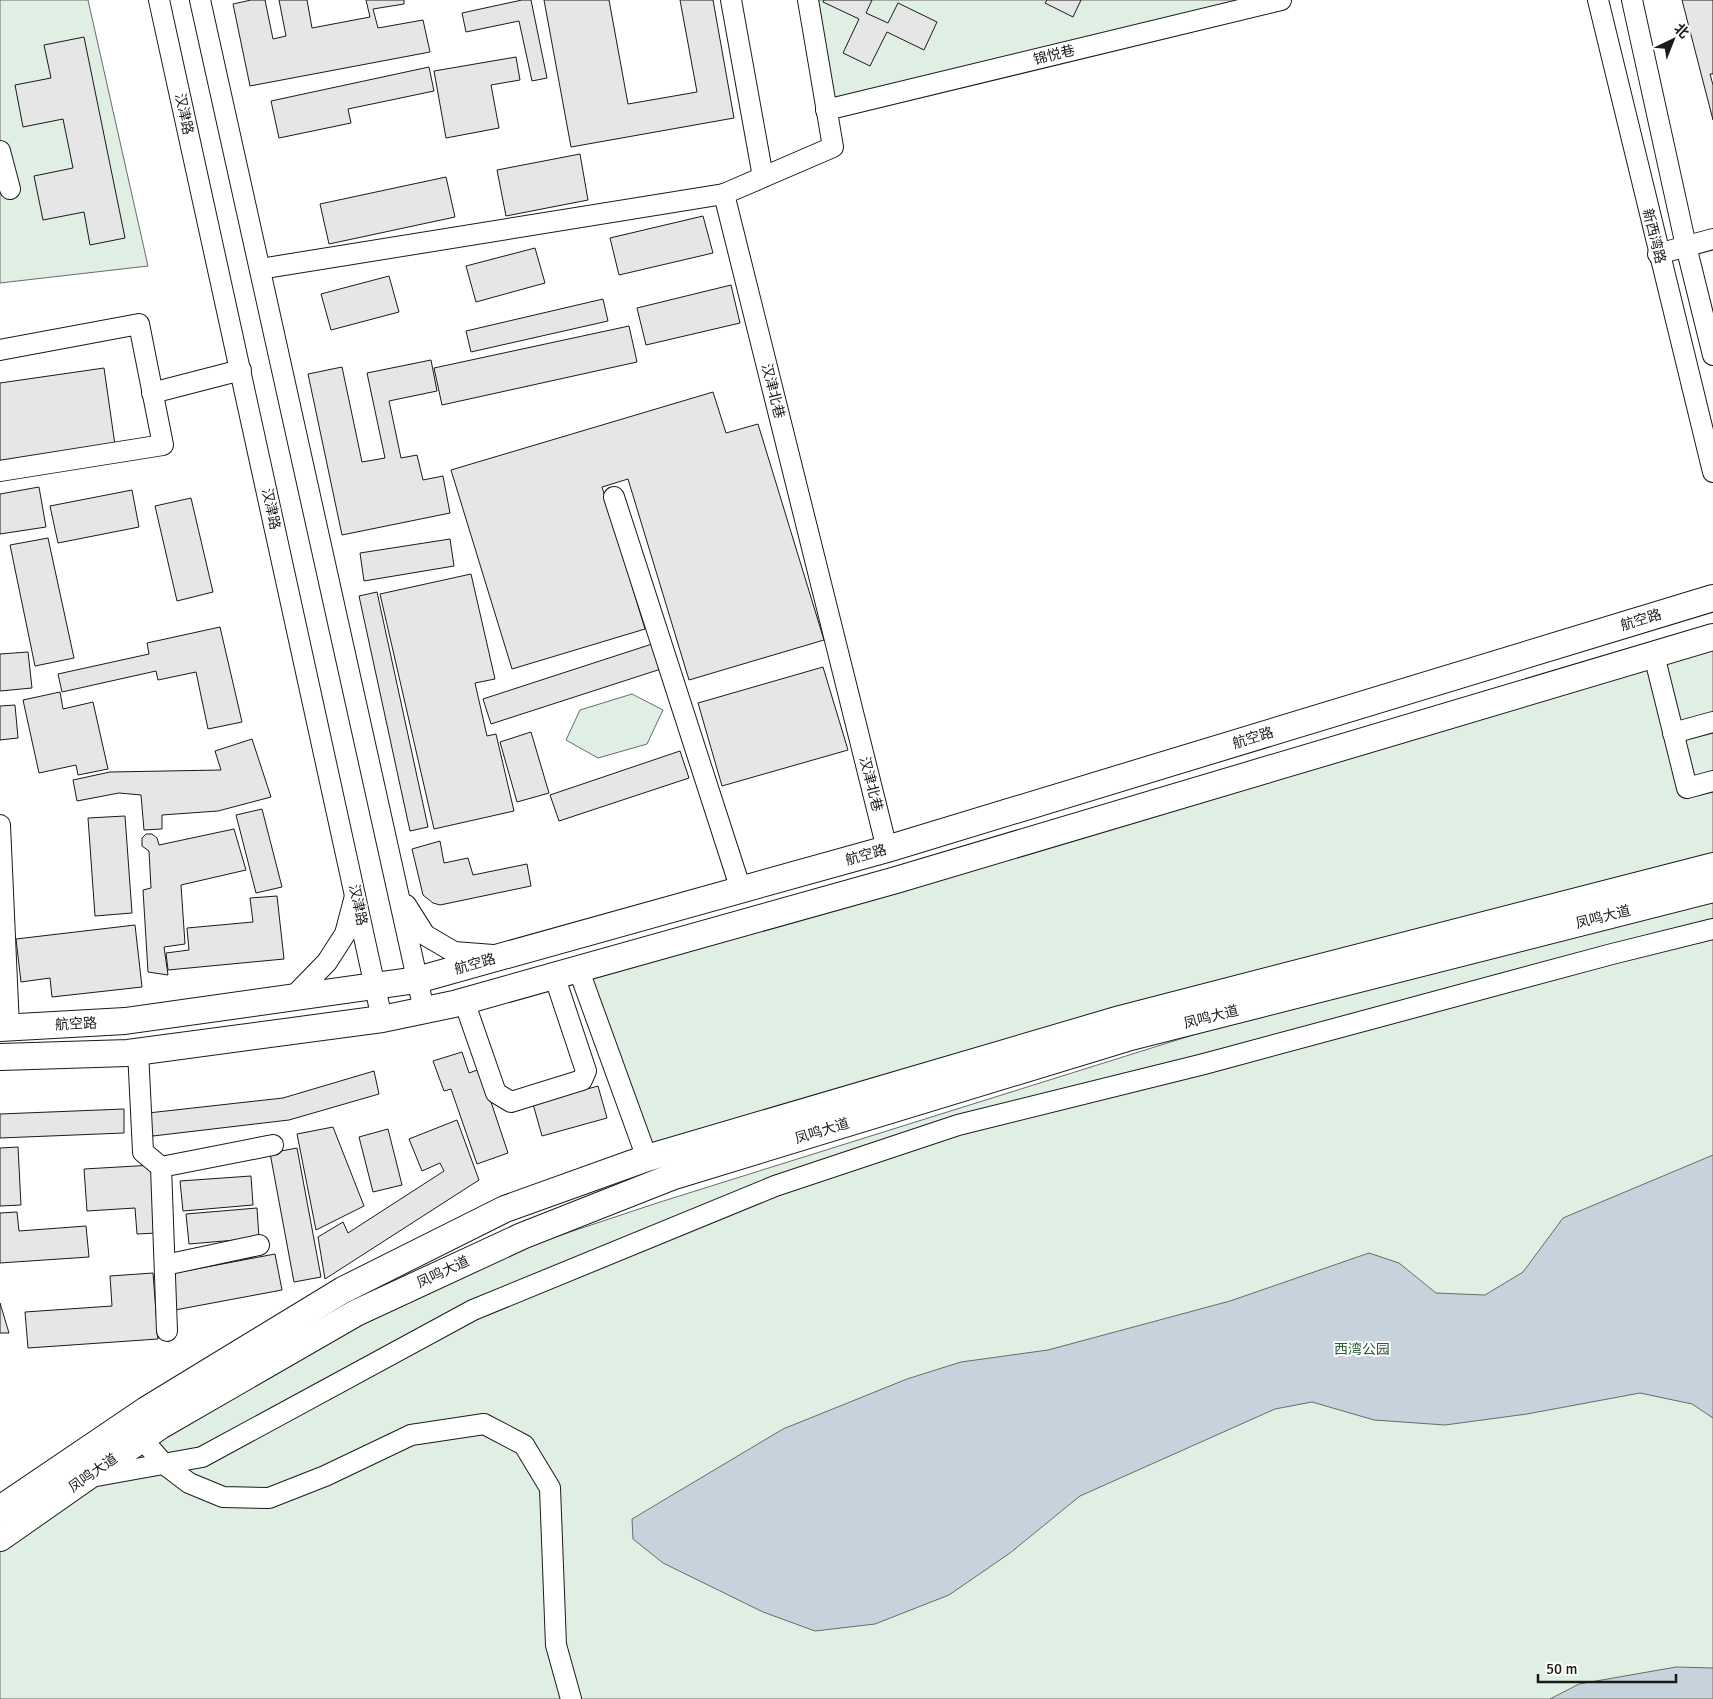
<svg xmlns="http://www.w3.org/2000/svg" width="1713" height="1699" font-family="Signika,'Noto Sans SC',sans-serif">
  <rect width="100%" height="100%" fill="#fff"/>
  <g fill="#e0efe3" stroke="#6a6a6a">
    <path d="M 0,0 L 88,0 L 148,266 L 0,283 Z"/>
    <path d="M 814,0 L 1268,0 L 833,103 Z"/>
    <path d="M 1713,637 L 1713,866 L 647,1158 L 578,969 Z"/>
    <path d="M 632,694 L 663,710 L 647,744 L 598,758 L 566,740 L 580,710 Z"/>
    <path d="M 1713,872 L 1713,1699 L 0,1699 L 0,1498 L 516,1250 L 657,1203 Z"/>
  </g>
  <g fill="#c6d2dc" stroke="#6a6a6a">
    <path d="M 1713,1155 L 1713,1418 L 1692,1404 L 1640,1393 L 1527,1414 L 1445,1425 L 1374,1420 L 1312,1402 L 1275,1409 L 1080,1496 L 1010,1553 L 949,1595 L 875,1624 L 815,1631 L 763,1612 L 663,1563 L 633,1539 L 632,1519 L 783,1429 L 907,1379 L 961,1362 L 1048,1350 L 1230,1301 L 1369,1253 L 1399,1263 L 1436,1293 L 1485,1295 L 1523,1272 L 1563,1218 Z"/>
    <path d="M 1676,1667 L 1713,1668 L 1713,1699 L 1550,1699 L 1579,1684 Z"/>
  </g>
  <g fill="#e6e6e6" stroke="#1a1a1a">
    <path d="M 251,0 L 265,0 L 273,39 L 286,36 L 279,0 L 307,0 L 312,28 L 370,17 L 366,0 L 404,0 L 404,4 L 373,9 L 378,28 L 423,20 L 430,52 L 250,86 L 233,4 Z"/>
    <path d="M 522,0 L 531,0 L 547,78 L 532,81 L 519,21 L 466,32 L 462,13 Z"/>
    <path d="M 544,0 L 609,0 L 628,104 L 697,92 L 680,0 L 713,0 L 734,118 L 571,147 Z"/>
    <path d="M 824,0 L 872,0 L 866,13 L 888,23 L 898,3 L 937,22 L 924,50 L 887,32 L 870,66 L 843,53 L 859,19 L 823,2 Z"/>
    <path d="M 1047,0 L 1081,0 L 1073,17 L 1045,3 Z"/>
    <path d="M 1682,0 L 1713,0 L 1713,74 L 1710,74 L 1713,85 L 1713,120 Z"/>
    <path d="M 84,37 L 125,238 L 90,245 L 84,212 L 43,220 L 34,176 L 73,168 L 63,119 L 23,127 L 15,85 L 51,78 L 44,45 Z"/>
    <path d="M 516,57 L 520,80 L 491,85 L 499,128 L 446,138 L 434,71 Z"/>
    <path d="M 429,67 L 434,91 L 348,109 L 351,123 L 279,138 L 271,101 Z"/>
    <path d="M 580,154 L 588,200 L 506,216 L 497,170 Z"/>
    <path d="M 446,177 L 455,217 L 329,244 L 320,204 Z"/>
    <path d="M 703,216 L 713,253 L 619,275 L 610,238 Z"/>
    <path d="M 535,248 L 545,283 L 476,302 L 466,266 Z"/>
    <path d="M 389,276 L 399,312 L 331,330 L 321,294 Z"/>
    <path d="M 731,285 L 740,323 L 646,345 L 637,308 Z"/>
    <path d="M 603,299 L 608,321 L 471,352 L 466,331 Z"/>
    <path d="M 629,326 L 637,362 L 442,405 L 434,368 Z"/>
    <path d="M 431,360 L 437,391 L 389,401 L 401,458 L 417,455 L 423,480 L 443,476 L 450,513 L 342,535 L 308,374 L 342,367 L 362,462 L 385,458 L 367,373 Z"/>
    <path d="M 104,368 L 115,445 L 0,462 L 0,383 Z"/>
    <path d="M 713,392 L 726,433 L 758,424 L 824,640 L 689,680 L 628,479 L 602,487 L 645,629 L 512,669 L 451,470 Z"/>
    <path d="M 39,487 L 46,527 L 0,534 L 0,494 Z"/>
    <path d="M 132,490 L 139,527 L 58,543 L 50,506 Z"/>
    <path d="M 191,498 L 213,592 L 177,601 L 155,506 Z"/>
    <path d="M 48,538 L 74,658 L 35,666 L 10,545 Z"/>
    <path d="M 450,539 L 454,566 L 364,581 L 360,553 Z"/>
    <path d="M 471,574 L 495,679 L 475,683 L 487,736 L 496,734 L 514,811 L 434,829 L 380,594 Z"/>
    <path d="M 377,592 L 428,827 L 410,831 L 359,596 Z"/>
    <path d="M 220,627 L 242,722 L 208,729 L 196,672 L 158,680 L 156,671 L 62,692 L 58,674 L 149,654 L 147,643 Z"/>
    <path d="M 652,644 L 661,669 L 491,724 L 483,699 Z"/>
    <path d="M 28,652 L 32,688 L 0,691 L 0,654 Z"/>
    <path d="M 823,667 L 848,750 L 722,786 L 698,703 Z"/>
    <path d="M 60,692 L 63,709 L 93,702 L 108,769 L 78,775 L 76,765 L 39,773 L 23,700 Z"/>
    <path d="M 15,705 L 18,738 L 0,740 L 0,706 Z"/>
    <path d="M 531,732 L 549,793 L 517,802 L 500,742 Z"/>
    <path d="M 252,739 L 271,797 L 218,811 L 162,815 L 162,829 L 144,830 L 141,795 L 119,793 L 77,801 L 73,780 L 110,772 L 221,770 L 215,751 Z"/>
    <path d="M 680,751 L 689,778 L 559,821 L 550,795 Z"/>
    <path d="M 262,809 L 282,887 L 256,893 L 236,815 Z"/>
    <path d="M 125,816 L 132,913 L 95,916 L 88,818 Z"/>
    <path d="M 234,829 L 246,870 L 181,885 L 185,944 L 164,947 L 168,975 L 148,972 L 143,890 L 151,888 L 149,851 L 142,846 L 142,838 L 146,834 L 152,834 L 157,838 L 159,845 Z"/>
    <path d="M 440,841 L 444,863 L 468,858 L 473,875 L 527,864 L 531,886 L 440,905 L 433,903 L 423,895 L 412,849 Z"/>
    <path d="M 277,896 L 284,959 L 168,970 L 166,953 L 189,950 L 187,928 L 253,922 L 250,898 Z"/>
    <path d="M 135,925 L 142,987 L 52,997 L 50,978 L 21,982 L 16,939 Z"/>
    <path d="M 462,1052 L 469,1073 L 480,1069 L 508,1153 L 477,1164 L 451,1089 L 444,1091 L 433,1061 Z"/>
    <path d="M 374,1071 L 379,1094 L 289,1120 L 153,1136 L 148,1113 L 283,1098 Z"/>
    <path d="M 598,1086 L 607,1118 L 542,1136 L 533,1104 Z"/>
    <path d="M 124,1109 L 124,1133 L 0,1138 L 0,1114 Z"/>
    <path d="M 457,1120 L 479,1180 L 325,1279 L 318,1237 L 343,1222 L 348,1233 L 444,1171 L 440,1163 L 422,1171 L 409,1139 Z"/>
    <path d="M 333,1127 L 364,1206 L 316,1230 L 297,1134 Z"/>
    <path d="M 388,1129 L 402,1185 L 373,1192 L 359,1137 Z"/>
    <path d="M 18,1147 L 21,1205 L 0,1206 L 0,1148 Z"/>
    <path d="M 297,1148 L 321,1277 L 294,1282 L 270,1153 Z"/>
    <path d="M 153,1165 L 157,1233 L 137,1234 L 135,1208 L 87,1211 L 84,1169 Z"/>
    <path d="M 251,1176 L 253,1205 L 183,1211 L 180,1181 Z"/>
    <path d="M 257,1208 L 259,1238 L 189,1244 L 186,1214 Z"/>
    <path d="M 17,1212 L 19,1231 L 86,1226 L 89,1257 L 0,1263 L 0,1213 Z"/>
    <path d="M 275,1254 L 282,1290 L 175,1310 L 169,1274 Z"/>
    <path d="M 153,1273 L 158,1339 L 28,1348 L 25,1312 L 112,1306 L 110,1276 Z"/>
    <path d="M 0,1303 L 9,1333 L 0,1333 Z"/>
  </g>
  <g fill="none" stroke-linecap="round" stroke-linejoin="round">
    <g stroke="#1a1a1a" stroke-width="22">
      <g id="minor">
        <path d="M 159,0 L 382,1019"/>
        <path d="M 200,0 L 424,1010"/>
        <path d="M 731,0 L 763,177"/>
        <path d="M 808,0 L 833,147 L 724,194 L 887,849"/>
        <path d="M 1598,0 L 1713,472"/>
        <path d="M 1632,0 L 1686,246 L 1713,355"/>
        <path d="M 826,110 L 1281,0"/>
        <path d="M 0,151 L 10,189"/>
        <path d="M 1658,254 L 1713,239"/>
        <path d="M 260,269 L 724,194"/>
        <path d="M 0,350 L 139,324 L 163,445 L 0,471"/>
        <path d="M 152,393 L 241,370"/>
        <path d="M 614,497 L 741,890"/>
        <path d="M 1654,655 L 1687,788 L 1713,781"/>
        <path d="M 1673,733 L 1713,722"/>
        <path d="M 0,825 L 9,1027"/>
        <path d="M 406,905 L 425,935 L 454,952 L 493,955"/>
        <path d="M 578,968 L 647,1158"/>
        <path d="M 292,998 L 327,962 L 345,934 L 355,896"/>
        <path d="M 464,1001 L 496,1093 L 511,1102 L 582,1080 L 586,1071 L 554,975"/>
        <path d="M 138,1051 L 143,1152 L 161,1167 L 167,1331"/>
        <path d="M 161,1167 L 273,1145"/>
        <path d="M 165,1265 L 259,1245"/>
        <path d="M 142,1439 L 164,1464 L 189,1483 L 223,1497 L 269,1498 L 325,1476 L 411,1435 L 484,1424 L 524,1445 L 550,1488 L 556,1645 L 571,1699"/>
        <path d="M 91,1477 L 202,1457 L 473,1310 L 775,1186 L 958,1125 L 1204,1064 L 1612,954 L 1713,929"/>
      </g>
    </g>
    <g stroke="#1a1a1a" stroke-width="28">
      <g id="major">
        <path d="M 0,1028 L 125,1021 L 417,980 L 887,849 L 1713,598"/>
        <path d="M 0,1057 L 128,1053 L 382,1019 L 454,1004 L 896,880 L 1713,637"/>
        <path d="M 0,1509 L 146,1410 L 343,1290 L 505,1209 L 647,1158 L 1120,1019 L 1713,866"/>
        <path d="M 0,1538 L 160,1426 L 356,1313 L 522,1236 L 674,1176 L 1127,1038 L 1713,889"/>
      </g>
    </g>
    <use href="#minor" stroke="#fff" stroke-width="20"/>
    <use href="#major" stroke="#fff" stroke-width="26"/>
  </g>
  <g text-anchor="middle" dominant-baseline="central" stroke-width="4" stroke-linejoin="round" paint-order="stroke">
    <g font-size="14" fill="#1a1a1a" stroke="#fff">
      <text transform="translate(1054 55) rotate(-14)">锦悦巷</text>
      <text transform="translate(184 114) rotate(78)">汉津路</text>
      <text transform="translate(1654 236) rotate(76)">新西湾路</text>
      <text transform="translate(773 391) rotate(76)">汉津北巷</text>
      <text transform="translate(271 509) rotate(78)">汉津路</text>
      <text transform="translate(1641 620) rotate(-17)">航空路</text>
      <text transform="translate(1253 738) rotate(-17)">航空路</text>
      <text transform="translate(871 784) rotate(76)">汉津北巷</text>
      <text transform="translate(866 855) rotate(-16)">航空路</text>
      <text transform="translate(358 905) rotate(78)">汉津路</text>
      <text transform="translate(1603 917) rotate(-14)">凤鸣大道</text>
      <text transform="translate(475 964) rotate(-16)">航空路</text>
      <text transform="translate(1211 1017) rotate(-14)">凤鸣大道</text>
      <text transform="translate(76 1024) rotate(-3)">航空路</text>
      <text transform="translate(822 1131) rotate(-17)">凤鸣大道</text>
      <text transform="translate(443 1272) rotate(-25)">凤鸣大道</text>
      <text transform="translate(93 1473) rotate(-35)">凤鸣大道</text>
    </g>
    <g font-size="14" fill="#2b5a34" stroke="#fff">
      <text x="1362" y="1349">西湾公园</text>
    </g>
  </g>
  <g transform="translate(1673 40) rotate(43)" stroke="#ffffff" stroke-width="4" paint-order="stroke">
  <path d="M0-4L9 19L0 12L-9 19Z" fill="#1a1a1a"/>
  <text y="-8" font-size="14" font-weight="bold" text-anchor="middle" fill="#1a1a1a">北</text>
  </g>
  <path d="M1538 1674v8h138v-8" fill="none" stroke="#1a1a1a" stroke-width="2.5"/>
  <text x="1546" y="1674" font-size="15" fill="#1a1a1a" stroke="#ffffff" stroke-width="4" paint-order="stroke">50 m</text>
</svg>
